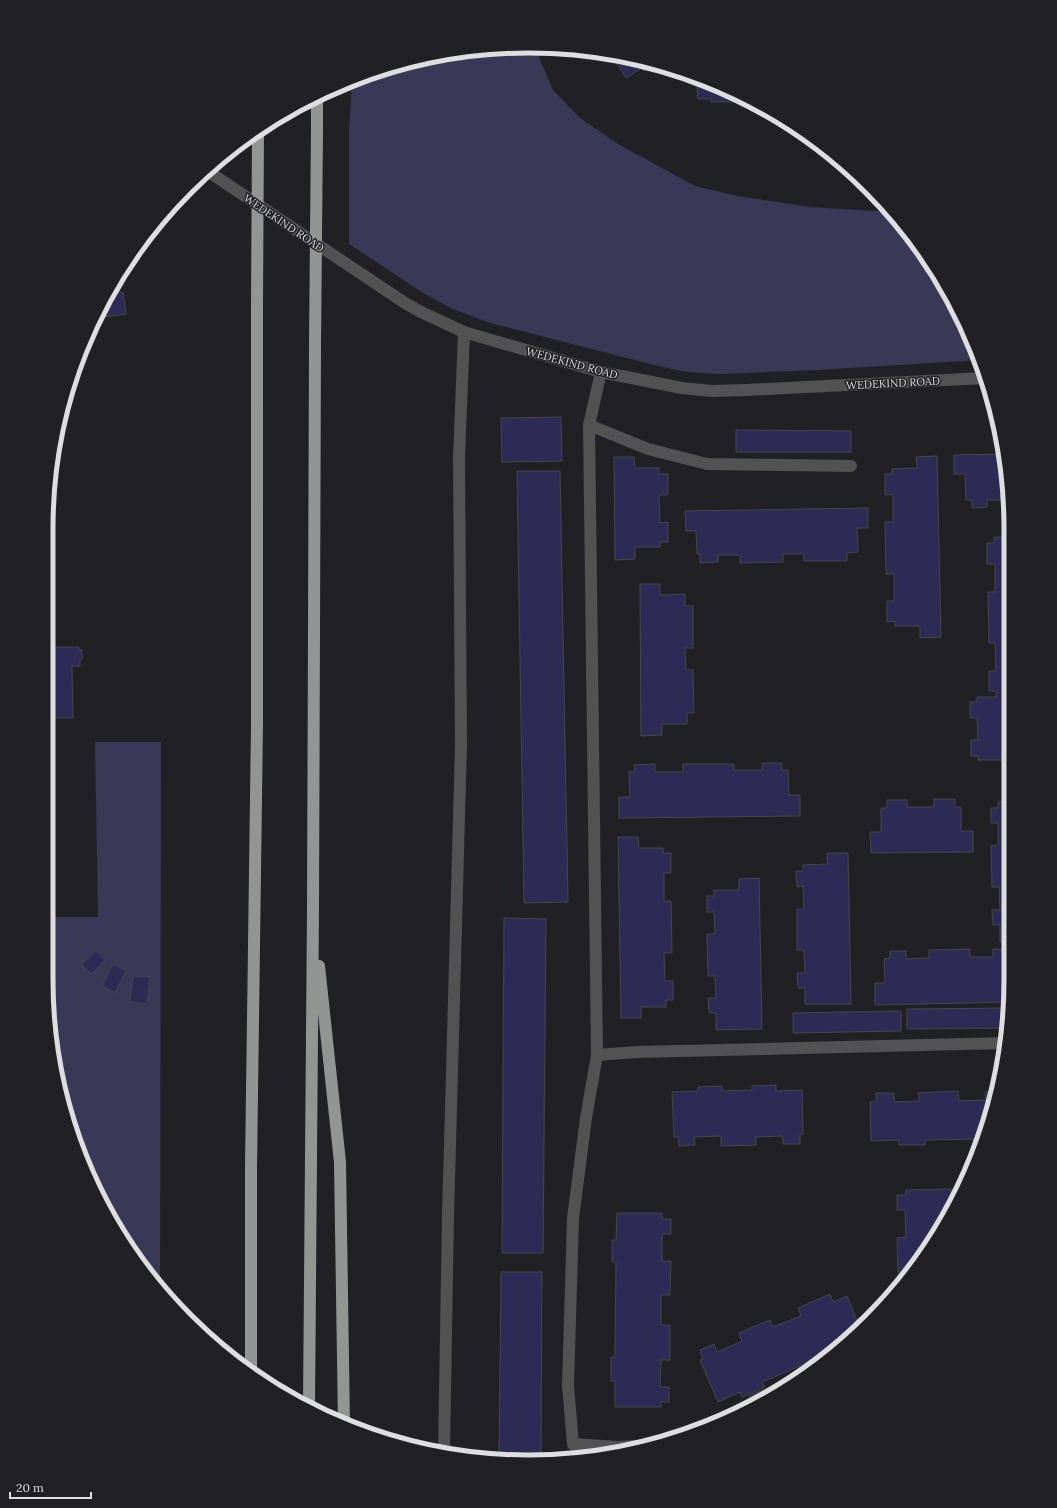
<svg xmlns="http://www.w3.org/2000/svg" width="1057" height="1508" font-family="Lora,serif">
  <rect width="100%" height="100%" fill="#212125"/>
  <g fill="#393856">
    <path d="M 535,48 L 553,90 L 580,118 L 618,144 L 695,186 L 738,196 L 810,207 L 892,212 L 961,315 L 980,360 L 818,370 L 720,374 L 687,372 L 658,366 L 490,323 L 453,309 L 423,293 L 349,244 L 349,130 L 352,81 L 373,72 L 465,50 Z"/>
    <path d="M 95,742 L 161,742 L 160,1285 L 127,1247 L 96,1193 L 63,1105 L 46,980 L 46,917 L 98,917 Z"/>
  </g>
  <g fill="#2d2a55" stroke="#46464a">
    <path d="M 618,57 L 653,62 L 655,65 L 644,71 L 642,68 L 626,78 L 614,59 Z"/>
    <path d="M 696,78 L 742,96 L 752,102 L 711,102 L 711,99 L 698,99 Z"/>
    <path d="M 123,292 L 126,314 L 96,318 L 108,293 Z"/>
    <path d="M 561,417 L 562,461 L 502,462 L 501,418 Z"/>
    <path d="M 736,430 L 851,431 L 851,452 L 736,452 Z"/>
    <path d="M 1004,454 L 1007,465 L 1007,500 L 987,500 L 987,507 L 972,508 L 972,500 L 966,500 L 965,474 L 954,474 L 954,455 Z"/>
    <path d="M 937,456 L 941,637 L 920,638 L 920,626 L 895,626 L 895,621 L 887,622 L 887,601 L 894,601 L 894,574 L 886,574 L 885,522 L 893,522 L 893,494 L 885,495 L 885,474 L 892,474 L 892,469 L 917,468 L 916,457 Z"/>
    <path d="M 614,457 L 634,457 L 635,468 L 659,468 L 659,474 L 668,474 L 668,495 L 659,495 L 660,523 L 668,522 L 668,542 L 660,542 L 660,547 L 635,547 L 635,559 L 615,560 Z"/>
    <path d="M 517,471 L 560,471 L 568,902 L 524,903 Z"/>
    <path d="M 868,508 L 868,528 L 857,528 L 858,552 L 847,553 L 847,561 L 804,561 L 804,554 L 783,554 L 783,562 L 740,563 L 740,555 L 718,555 L 718,562 L 700,563 L 700,554 L 697,554 L 696,531 L 686,531 L 685,511 Z"/>
    <path d="M 994,537 L 1007,537 L 1009,772 L 1003,772 L 1003,760 L 978,760 L 978,756 L 971,756 L 971,740 L 978,740 L 977,718 L 970,718 L 970,702 L 977,702 L 977,697 L 996,697 L 996,691 L 989,691 L 989,671 L 996,671 L 995,643 L 989,643 L 988,592 L 995,592 L 995,564 L 987,564 L 987,543 L 994,543 Z"/>
    <path d="M 640,584 L 660,584 L 660,595 L 685,594 L 685,606 L 693,606 L 693,648 L 685,648 L 686,670 L 693,670 L 694,713 L 687,713 L 687,724 L 662,724 L 662,735 L 641,736 Z"/>
    <path d="M 46,647 L 79,647 L 79,650 L 82,650 L 82,659 L 80,659 L 80,666 L 72,666 L 73,718 L 46,718 Z"/>
    <path d="M 762,763 L 782,763 L 782,770 L 788,770 L 789,795 L 800,795 L 800,816 L 619,818 L 619,797 L 630,797 L 629,772 L 635,772 L 634,765 L 655,764 L 655,772 L 683,772 L 683,764 L 734,764 L 734,770 L 762,770 Z"/>
    <path d="M 934,799 L 955,799 L 955,807 L 961,807 L 961,831 L 973,831 L 973,852 L 871,853 L 870,832 L 881,832 L 881,808 L 887,808 L 887,800 L 907,800 L 907,807 L 934,807 Z"/>
    <path d="M 1009,801 L 1010,941 L 1000,942 L 1000,925 L 993,925 L 992,910 L 1000,910 L 999,887 L 992,887 L 991,846 L 998,845 L 998,823 L 991,823 L 991,808 L 998,808 L 998,802 Z"/>
    <path d="M 618,837 L 638,837 L 639,848 L 663,848 L 663,853 L 671,853 L 671,873 L 664,873 L 664,901 L 671,901 L 672,953 L 664,953 L 665,981 L 673,981 L 673,1000 L 666,1000 L 666,1007 L 641,1007 L 641,1018 L 621,1018 Z"/>
    <path d="M 827,853 L 848,853 L 851,1004 L 805,1004 L 805,988 L 798,988 L 797,973 L 805,973 L 804,950 L 797,950 L 797,909 L 804,909 L 803,886 L 797,887 L 796,871 L 803,871 L 803,865 L 828,864 Z"/>
    <path d="M 759,878 L 762,1029 L 716,1030 L 716,1013 L 709,1013 L 708,998 L 716,998 L 715,976 L 708,976 L 707,934 L 715,934 L 714,912 L 707,912 L 707,896 L 714,896 L 714,890 L 739,890 L 739,879 Z"/>
    <path d="M 504,918 L 546,919 L 543,1253 L 502,1253 Z"/>
    <path d="M 970,949 L 970,957 L 993,957 L 993,949 L 1010,949 L 1010,1002 L 875,1005 L 875,983 L 885,983 L 884,959 L 890,958 L 890,951 L 906,951 L 906,959 L 929,958 L 929,950 Z"/>
    <path d="M 96,950 L 105,960 L 91,974 L 82,965 Z"/>
    <path d="M 113,964 L 126,971 L 115,993 L 102,986 Z"/>
    <path d="M 133,976 L 150,977 L 147,1004 L 130,1002 Z"/>
    <path d="M 1010,1008 L 1007,1028 L 907,1029 L 907,1009 Z"/>
    <path d="M 901,1011 L 901,1031 L 793,1033 L 793,1013 Z"/>
    <path d="M 776,1085 L 776,1091 L 802,1090 L 803,1134 L 800,1134 L 800,1144 L 783,1144 L 782,1136 L 756,1137 L 756,1145 L 721,1146 L 721,1136 L 694,1137 L 695,1145 L 679,1146 L 678,1137 L 674,1137 L 672,1092 L 698,1091 L 698,1087 L 722,1086 L 722,1091 L 752,1090 L 752,1086 Z"/>
    <path d="M 958,1091 L 959,1101 L 986,1100 L 985,1092 L 997,1092 L 995,1104 L 982,1139 L 925,1140 L 925,1145 L 899,1145 L 899,1140 L 871,1141 L 870,1102 L 876,1101 L 876,1093 L 894,1093 L 894,1102 L 919,1101 L 918,1093 Z"/>
    <path d="M 951,1189 L 952,1208 L 911,1273 L 906,1279 L 906,1272 L 898,1272 L 897,1238 L 906,1237 L 905,1210 L 897,1210 L 897,1195 L 906,1195 L 906,1190 Z"/>
    <path d="M 617,1213 L 662,1213 L 662,1219 L 671,1219 L 671,1234 L 662,1234 L 662,1261 L 671,1261 L 670,1295 L 661,1295 L 661,1325 L 670,1325 L 670,1360 L 661,1360 L 660,1387 L 669,1387 L 669,1402 L 661,1402 L 661,1407 L 615,1407 L 615,1381 L 611,1381 L 611,1357 L 615,1357 L 616,1262 L 612,1262 L 612,1240 L 616,1240 Z"/>
    <path d="M 501,1272 L 542,1272 L 541,1458 L 499,1458 Z"/>
    <path d="M 830,1294 L 833,1302 L 847,1296 L 860,1328 L 847,1342 L 822,1359 L 821,1357 L 762,1382 L 765,1387 L 742,1397 L 740,1392 L 718,1402 L 700,1360 L 703,1359 L 700,1350 L 714,1344 L 717,1352 L 742,1341 L 739,1333 L 770,1320 L 773,1327 L 801,1316 L 798,1308 Z"/>
    <path d="M 798,1375 L 753,1405 L 749,1396 Z"/>
  </g>
  <g fill="none" stroke-linecap="round" stroke-linejoin="round">
    <g stroke="#515251" stroke-width="12">
      <path d="M 601,372 L 589,425 L 597,1055 L 586,1118 L 573,1218 L 568,1386 L 573,1444 L 618,1447 L 656,1445"/>
      <path d="M 589,425 L 648,449 L 707,464 L 851,466"/>
      <path d="M 597,1055 L 637,1052 L 1005,1043"/>
      <path d="M 444,1452 L 448,1217 L 461,744 L 459,458 L 464,332"/>
    </g>
    <path stroke="#515251" stroke-width="12" d="M 206,170 L 405,303 L 421,312 L 464,332 L 601,372 L 682,388 L 712,391 L 746,390 L 986,378"/>
    <g stroke="#929592" stroke-width="12">
      <path d="M 317,130 L 317,97"/>
      <path d="M 319,966 L 340,1162 L 344,1425"/>
      <path d="M 251,1374 L 251,1167 L 257,724 L 257,306"/>
      <path d="M 309,1407 L 313,909 L 315,345"/>
    </g>
    <g stroke="#929592" stroke-width="12">
      <path d="M 257,306 L 258,132"/>
      <path d="M 315,345 L 317,130"/>
    </g>
  </g>
  <g text-anchor="middle" dominant-baseline="central" stroke-width="3" stroke-linejoin="round" paint-order="stroke">
    <g font-size="11" fill="#dedee1" stroke="#212125">
      <text transform="translate(284 223) rotate(34)">WEDEKIND ROAD</text>
      <text transform="translate(572 363) rotate(15)">WEDEKIND ROAD</text>
      <text transform="translate(893 383) rotate(-3)">WEDEKIND ROAD</text>
    </g>
  </g>
  <path d="M0 0H1057V1508H0ZM528 53H529A475 475 0 0 1 1004 528V980A475 475 0 0 1 529 1455H528A475 475 0 0 1 53 980V528A475 475 0 0 1 528 53Z" fill="#212125" fill-rule="evenodd"/>
  <path fill="none" stroke="#dedee1" stroke-width="5" d="M528 53H529A475 475 0 0 1 1004 528V980A475 475 0 0 1 529 1455H528A475 475 0 0 1 53 980V528A475 475 0 0 1 528 53Z"/>
  <path d="M10 1492v6h81v-6" fill="none" stroke="#dedee1" stroke-width="2"/>
  <text x="16" y="1492" font-size="12" fill="#dedee1" stroke="#212125" stroke-width="3" paint-order="stroke">20 m</text>
</svg>
